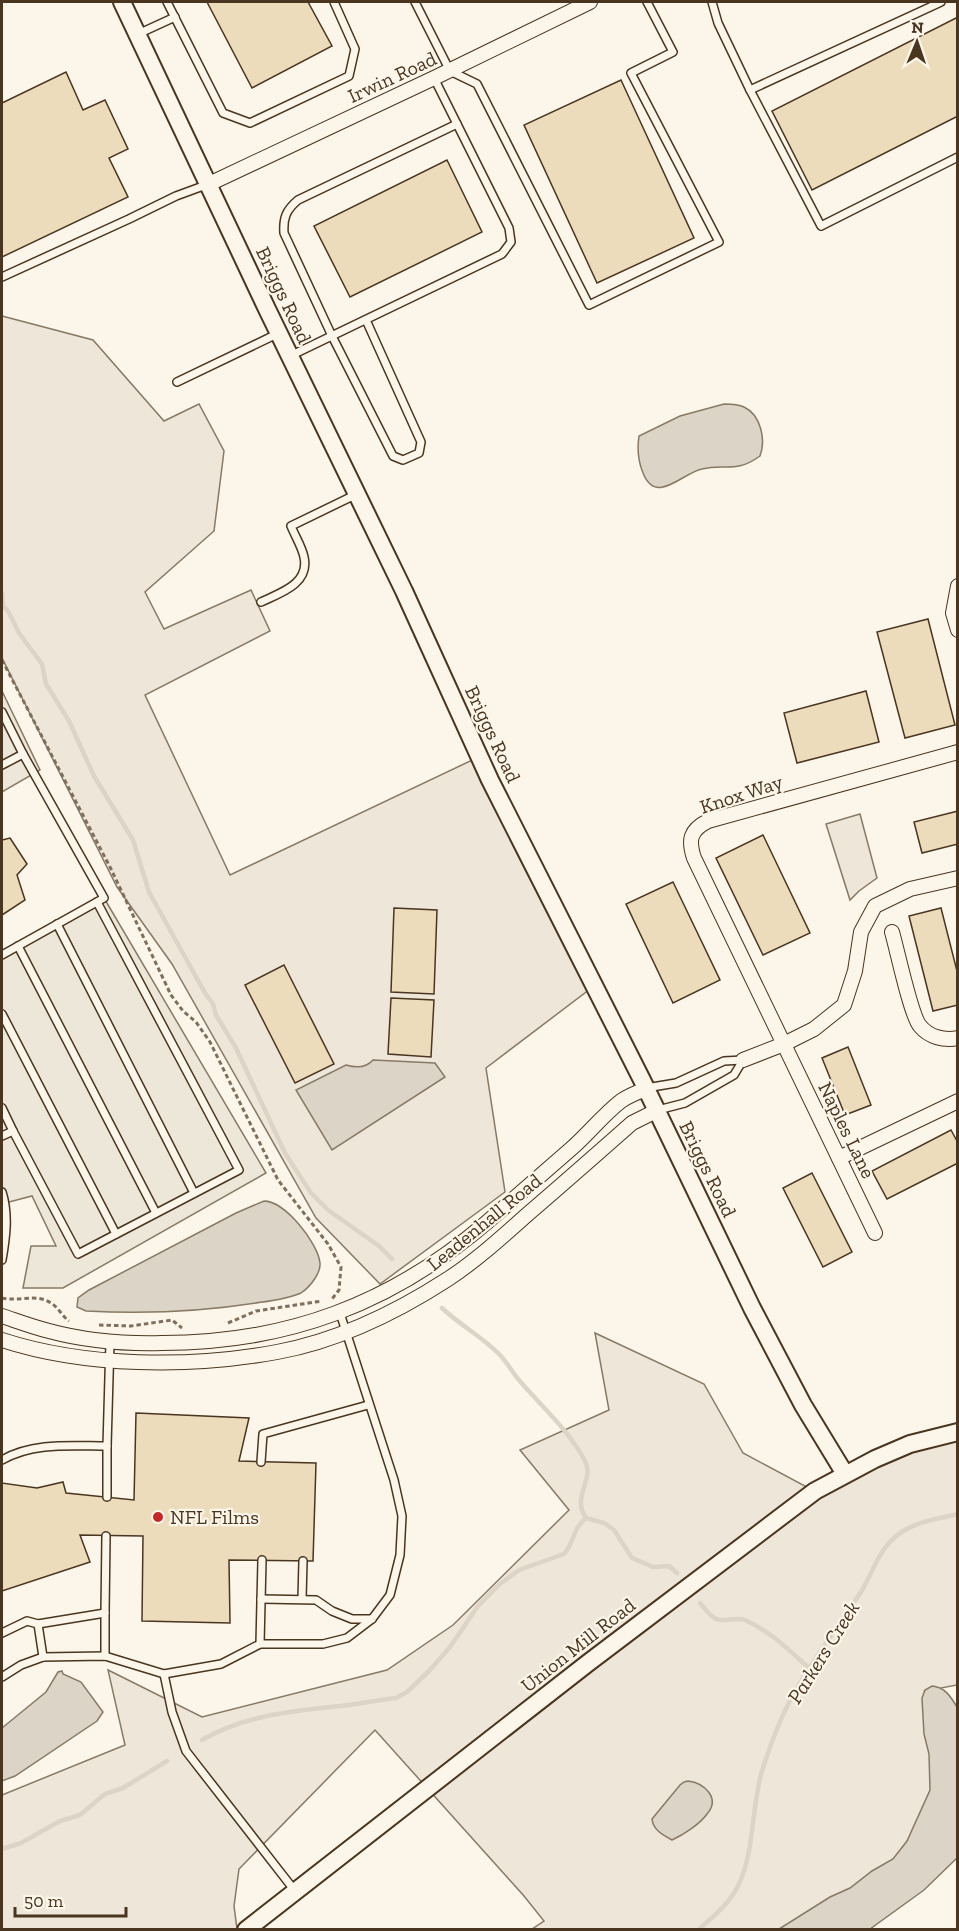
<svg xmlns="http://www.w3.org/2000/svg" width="959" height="1931" font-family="'Zilla Slab',serif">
  <rect width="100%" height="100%" fill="#fbf6e9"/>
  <g fill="#ede6d9" stroke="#887966" stroke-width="1.5">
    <path d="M 2,316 L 93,340 L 164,421 L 199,404 L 224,451 L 214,531 L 145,592 L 164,629 L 251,590 L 270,631 L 145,695 L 230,875 L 485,754 L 594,986 L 486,1068 L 505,1192 L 380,1284 L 316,1218 L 172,964 L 117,887 L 2,658 Z"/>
    <path d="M 860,814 L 877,878 L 859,891 L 850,900 L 826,824 Z"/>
    <path d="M 595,1333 L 704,1384 L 743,1453 L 814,1491 L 845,1474 L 957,1436 L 957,1685 L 925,1691 L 957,1710 L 957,1843 L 856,1929 L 532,1929 L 544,1921 L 524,1896 L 375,1730 L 239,1869 L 234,1906 L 237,1929 L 2,1930 L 2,1795 L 125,1745 L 108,1670 L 202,1717 L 387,1670 L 453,1625 L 569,1510 L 520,1450 L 609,1410 Z"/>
  </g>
  <g fill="#ede7d9" stroke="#887966" stroke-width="1.5">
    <path d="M 2,691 L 40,770 L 2,792 Z"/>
    <path d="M 104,898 L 266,1173 L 63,1288 L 23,1288 L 31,1246 L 56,1246 L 32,1196 L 5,1203 L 2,1260 L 2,955 Z"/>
  </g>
  <g fill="#dcd4c6" stroke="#887966" stroke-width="1.5">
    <path d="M 724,404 C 731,404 738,404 744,407 C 761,415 766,440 760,456 C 735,474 726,463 702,469 C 682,473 656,506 643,473 C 638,461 637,449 639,436 L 680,416 Z"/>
    <path d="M 373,1060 L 435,1063 L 445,1077 L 332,1150 L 296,1090 L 346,1065 C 356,1068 366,1068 373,1060 Z"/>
    <path d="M 264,1201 C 285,1201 318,1243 320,1263 C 321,1273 310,1287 301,1293 C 288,1299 270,1301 256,1303 C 199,1312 143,1314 86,1311 L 77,1307 L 78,1298 L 89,1290 L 236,1213 Z"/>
    <path d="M 62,1671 L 63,1674 L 81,1682 L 103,1712 L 97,1721 L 15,1776 L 2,1781 L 2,1728 L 46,1692 L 58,1672 Z"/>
    <path d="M 932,1686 C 945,1687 951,1697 957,1707 L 957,1858 L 924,1890 L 870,1929 L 779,1929 L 830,1897 L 850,1888 L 872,1871 L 893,1859 L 907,1841 L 930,1790 L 929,1754 L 924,1734 L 922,1698 L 925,1690 Z"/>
    <path d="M 688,1781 C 704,1783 721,1798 707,1814 C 700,1824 683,1835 672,1840 C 663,1835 653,1830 652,1819 L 680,1785 L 684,1782 Z"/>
  </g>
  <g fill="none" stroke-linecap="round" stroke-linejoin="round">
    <g stroke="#dcd4c6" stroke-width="4.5">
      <path d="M 2,593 L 3,606 L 8,611 L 19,633 L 42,664 L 46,684 L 69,721 L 94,776 L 133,840 L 149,892 L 205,993 L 213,1004 L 216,1015 L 236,1048 L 285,1153 L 311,1193 L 328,1210 L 379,1246 L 392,1259"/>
      <path d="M 442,1308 C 460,1325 482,1337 499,1354 C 507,1362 512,1372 519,1380 C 541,1406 569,1430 585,1461 C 595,1479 571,1497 586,1518 L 604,1523 L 614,1530 L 632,1558 L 653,1567 L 669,1566 L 677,1573"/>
      <path d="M 700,1603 C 704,1607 708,1614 713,1617 C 721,1624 735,1616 745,1620 C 770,1631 790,1651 810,1669"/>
      <path d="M 202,1740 C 244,1715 294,1711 341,1706 C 359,1704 378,1700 396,1698 L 407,1692 L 430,1670 L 450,1647 L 478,1606 L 500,1584 L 519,1570 L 564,1554 C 574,1544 571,1531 586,1518"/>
      <path d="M 2,1849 L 21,1843 L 60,1821 L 80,1815 L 105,1794 L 123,1788 L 167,1761"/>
      <path d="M 698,1930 C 713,1917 729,1904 738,1886 C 755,1851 751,1808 762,1771 C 770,1746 780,1718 793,1695 C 812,1661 839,1625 861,1592 C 872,1574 878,1552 894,1538 C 911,1522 936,1519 958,1514"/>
    </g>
  </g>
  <g fill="#ecdcbc" stroke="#4a3520" stroke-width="1.5">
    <path d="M 207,2 L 308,2 L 332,46 L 252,88 Z"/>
    <path d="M 958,17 L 958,116 L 812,190 L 772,111 Z"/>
    <path d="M 66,72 L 83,110 L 105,100 L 128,149 L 109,158 L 128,197 L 2,257 L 2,103 Z"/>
    <path d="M 621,80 L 694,238 L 597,283 L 524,125 Z"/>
    <path d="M 447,160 L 482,232 L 350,297 L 314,226 Z"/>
    <path d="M 928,619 L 955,725 L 905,738 L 877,632 Z"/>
    <path d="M 866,691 L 879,742 L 797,763 L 784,713 Z"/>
    <path d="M 958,811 L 958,844 L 922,853 L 914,822 Z"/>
    <path d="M 763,835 L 810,933 L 763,955 L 716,858 Z"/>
    <path d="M 10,838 L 27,864 L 17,875 L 25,900 L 2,915 L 2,840 Z"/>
    <path d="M 673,882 L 720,980 L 673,1003 L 626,904 Z"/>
    <path d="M 394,908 L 437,910 L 434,994 L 391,992 Z"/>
    <path d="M 941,908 L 958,975 L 958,1005 L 933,1011 L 909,916 Z"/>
    <path d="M 284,965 L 334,1064 L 295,1083 L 245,985 Z"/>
    <path d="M 391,998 L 434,1000 L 431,1057 L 388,1054 Z"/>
    <path d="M 848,1047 L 871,1105 L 845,1115 L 822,1058 Z"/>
    <path d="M 951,1130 L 958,1143 L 958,1163 L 887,1199 L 872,1171 Z"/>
    <path d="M 812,1173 L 852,1252 L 823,1267 L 783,1188 Z"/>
    <path d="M 136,1413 L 249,1418 L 239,1461 L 316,1463 L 313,1561 L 229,1560 L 230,1623 L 142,1621 L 143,1536 L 80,1535 L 90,1562 L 2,1591 L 2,1483 L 37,1488 L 63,1482 L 66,1493 L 134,1500 Z"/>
  </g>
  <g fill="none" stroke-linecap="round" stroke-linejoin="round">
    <g stroke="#4a3520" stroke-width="10">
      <g id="service">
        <path d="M 167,2 L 223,113 L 250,123 L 349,76 L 355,49 L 334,2"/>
        <path d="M 415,2 L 450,71 L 477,84 L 589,305 L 719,242 L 631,73 L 673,52 L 647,2"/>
        <path d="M 712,2 L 718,23 L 750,90"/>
        <path d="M 941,2 L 750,90 L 821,226 L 958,157"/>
        <path d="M 138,34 L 175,17"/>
        <path d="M 2,277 L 129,219 L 176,196 L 206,185"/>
        <path d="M 366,320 L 421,442 L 419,453 L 403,460 L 393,456 L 332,336 L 284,233 C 283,218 286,210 298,200 L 457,124"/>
        <path d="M 290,356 L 502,254 L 511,242 L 509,228 L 434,78"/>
        <path d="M 177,382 L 277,334"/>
        <path d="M 261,602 C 280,593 310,584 304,557 C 302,547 295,536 291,526 L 357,494"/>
        <path d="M 2,712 L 23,754"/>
        <path d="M 2,765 L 23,754 L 104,898 L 2,955"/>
        <path d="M 57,924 L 194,1193"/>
        <path d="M 18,946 L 156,1213"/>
        <path d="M 2,1014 L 116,1234"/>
        <path d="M 646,1088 L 676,1083 L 724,1061 L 743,1060"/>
        <path d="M 2,1108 L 13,1131 L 2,1136"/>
        <path d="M 658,1110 L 685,1103 L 734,1075 L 743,1060"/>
        <path d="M 13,1131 L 78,1254 L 239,1170 L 97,902"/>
        <path d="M 2,1192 C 9,1214 6,1237 2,1260"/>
        <path d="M 2,1460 C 33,1442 71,1446 107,1446 L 110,1342"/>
        <path d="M 261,1462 L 263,1434 L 368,1405"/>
        <path d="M 107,1497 L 107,1446"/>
        <path d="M 261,1599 L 316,1600 L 332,1611 L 352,1619 L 372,1619"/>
        <path d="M 302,1599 L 303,1561"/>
        <path d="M 38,1624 L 43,1657"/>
        <path d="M 2,1633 L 27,1621 L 38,1624 L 105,1613 L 106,1536"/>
        <path d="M 260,1644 L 262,1560"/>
        <path d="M 105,1656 L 105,1613"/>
        <path d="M 164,1674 L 172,1712 L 186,1751 L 295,1891"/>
        <path d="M 2,1677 L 21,1665 L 43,1657 L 105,1656 L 164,1674 L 221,1664 L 260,1644 L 323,1644 L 347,1638 L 372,1619 L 390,1595 L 400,1555 L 402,1516 L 394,1480 L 340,1313"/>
      </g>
    </g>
    <g stroke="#4a3520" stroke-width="16">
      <g id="minor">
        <path d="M 209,184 L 434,78 L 590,2"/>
        <path d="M 958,586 L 953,613 L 958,630"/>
        <path d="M 892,932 C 897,949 911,1016 920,1026 C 929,1037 944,1041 958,1038"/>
        <path d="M 743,1060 L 784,1044 L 814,1029 L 844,1005 L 855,971 L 861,932 L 875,906 L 910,889 L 958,878"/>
        <path d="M 839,1158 L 958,1101"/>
        <path d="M 875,1233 L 694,858 C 688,840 690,830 708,821 L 958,752"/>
        <path d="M 2,1316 C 17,1321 33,1327 49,1331 C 86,1341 124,1344 162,1343 C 287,1343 391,1304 486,1223 C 515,1198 543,1173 572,1148 C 589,1133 603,1115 621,1101 C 628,1096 638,1092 646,1089"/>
        <path d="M 2,1340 C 85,1367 190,1368 277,1352 C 337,1341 397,1312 448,1279 C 477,1260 503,1236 529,1213 C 564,1183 598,1153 632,1123 L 656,1111"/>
      </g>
    </g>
    <g stroke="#4a3520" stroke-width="20">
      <g id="tertiary">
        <path d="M 122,2 L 267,309 L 404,591 L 490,780 L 642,1080 L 752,1308 L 803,1405 L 845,1474"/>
        <path d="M 246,1930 L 588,1663 L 815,1491 L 875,1459 L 910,1444 L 958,1432"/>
      </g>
    </g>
    <g stroke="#7f6f5c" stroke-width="3" stroke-dasharray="4.5 3" stroke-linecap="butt">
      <path d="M 2,660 L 110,867 L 171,995 L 183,1011 L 196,1022 L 210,1042 L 278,1180 L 328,1244 L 341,1267 L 339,1290 L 332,1299"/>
      <path d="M 2,1298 C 17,1302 37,1293 51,1303 C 58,1307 62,1316 69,1321"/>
      <path d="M 228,1323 L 256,1311 L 322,1301"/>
      <path d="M 99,1325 L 131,1326 L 172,1320 L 182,1328"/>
    </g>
    <use href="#service" stroke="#fbf6e9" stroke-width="7"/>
    <use href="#minor" stroke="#fbf6e9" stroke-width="14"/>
    <use href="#tertiary" stroke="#fbf6e9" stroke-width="16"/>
  </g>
  <circle fill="#c62828" stroke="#fbf6e9" stroke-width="2" cx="158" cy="1517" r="6"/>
  <g text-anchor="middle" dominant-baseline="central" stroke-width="4.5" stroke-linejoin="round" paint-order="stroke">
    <g font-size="20" fill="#4a3520" stroke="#fbf6e9">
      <text transform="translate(392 77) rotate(-25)">Irwin Road</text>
      <text transform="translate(284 295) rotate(65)">Briggs Road</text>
      <text transform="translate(493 734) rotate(65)">Briggs Road</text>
      <text transform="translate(741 794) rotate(-18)">Knox Way</text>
      <text transform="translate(847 1130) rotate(64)">Naples Lane</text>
      <text transform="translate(708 1169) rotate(64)">Briggs Road</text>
      <text transform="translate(484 1222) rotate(-39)">Leadenhall Road</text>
      <text transform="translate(578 1645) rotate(-38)">Union Mill Road</text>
    </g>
    <g font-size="20" fill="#4a3520" stroke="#fbf6e9" text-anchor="start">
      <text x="170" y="1517">NFL Films</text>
    </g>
    <g font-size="21" font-style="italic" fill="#4a3520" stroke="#fbf6e9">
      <text transform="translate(823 1652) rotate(-58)">Parkers Creek</text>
    </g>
  </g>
  <rect width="959" height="1931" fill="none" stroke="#4a3520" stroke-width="6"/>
  <g transform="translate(917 42) rotate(2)" stroke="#fbf6e9" stroke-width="4.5" paint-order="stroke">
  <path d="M0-4.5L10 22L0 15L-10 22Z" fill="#4a3520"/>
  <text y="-9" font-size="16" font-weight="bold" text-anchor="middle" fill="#4a3520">N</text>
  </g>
  <path d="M15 1907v9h111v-9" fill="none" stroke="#4a3520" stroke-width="3"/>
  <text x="24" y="1907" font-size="18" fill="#4a3520" stroke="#fbf6e9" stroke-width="4.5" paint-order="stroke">50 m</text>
</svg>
